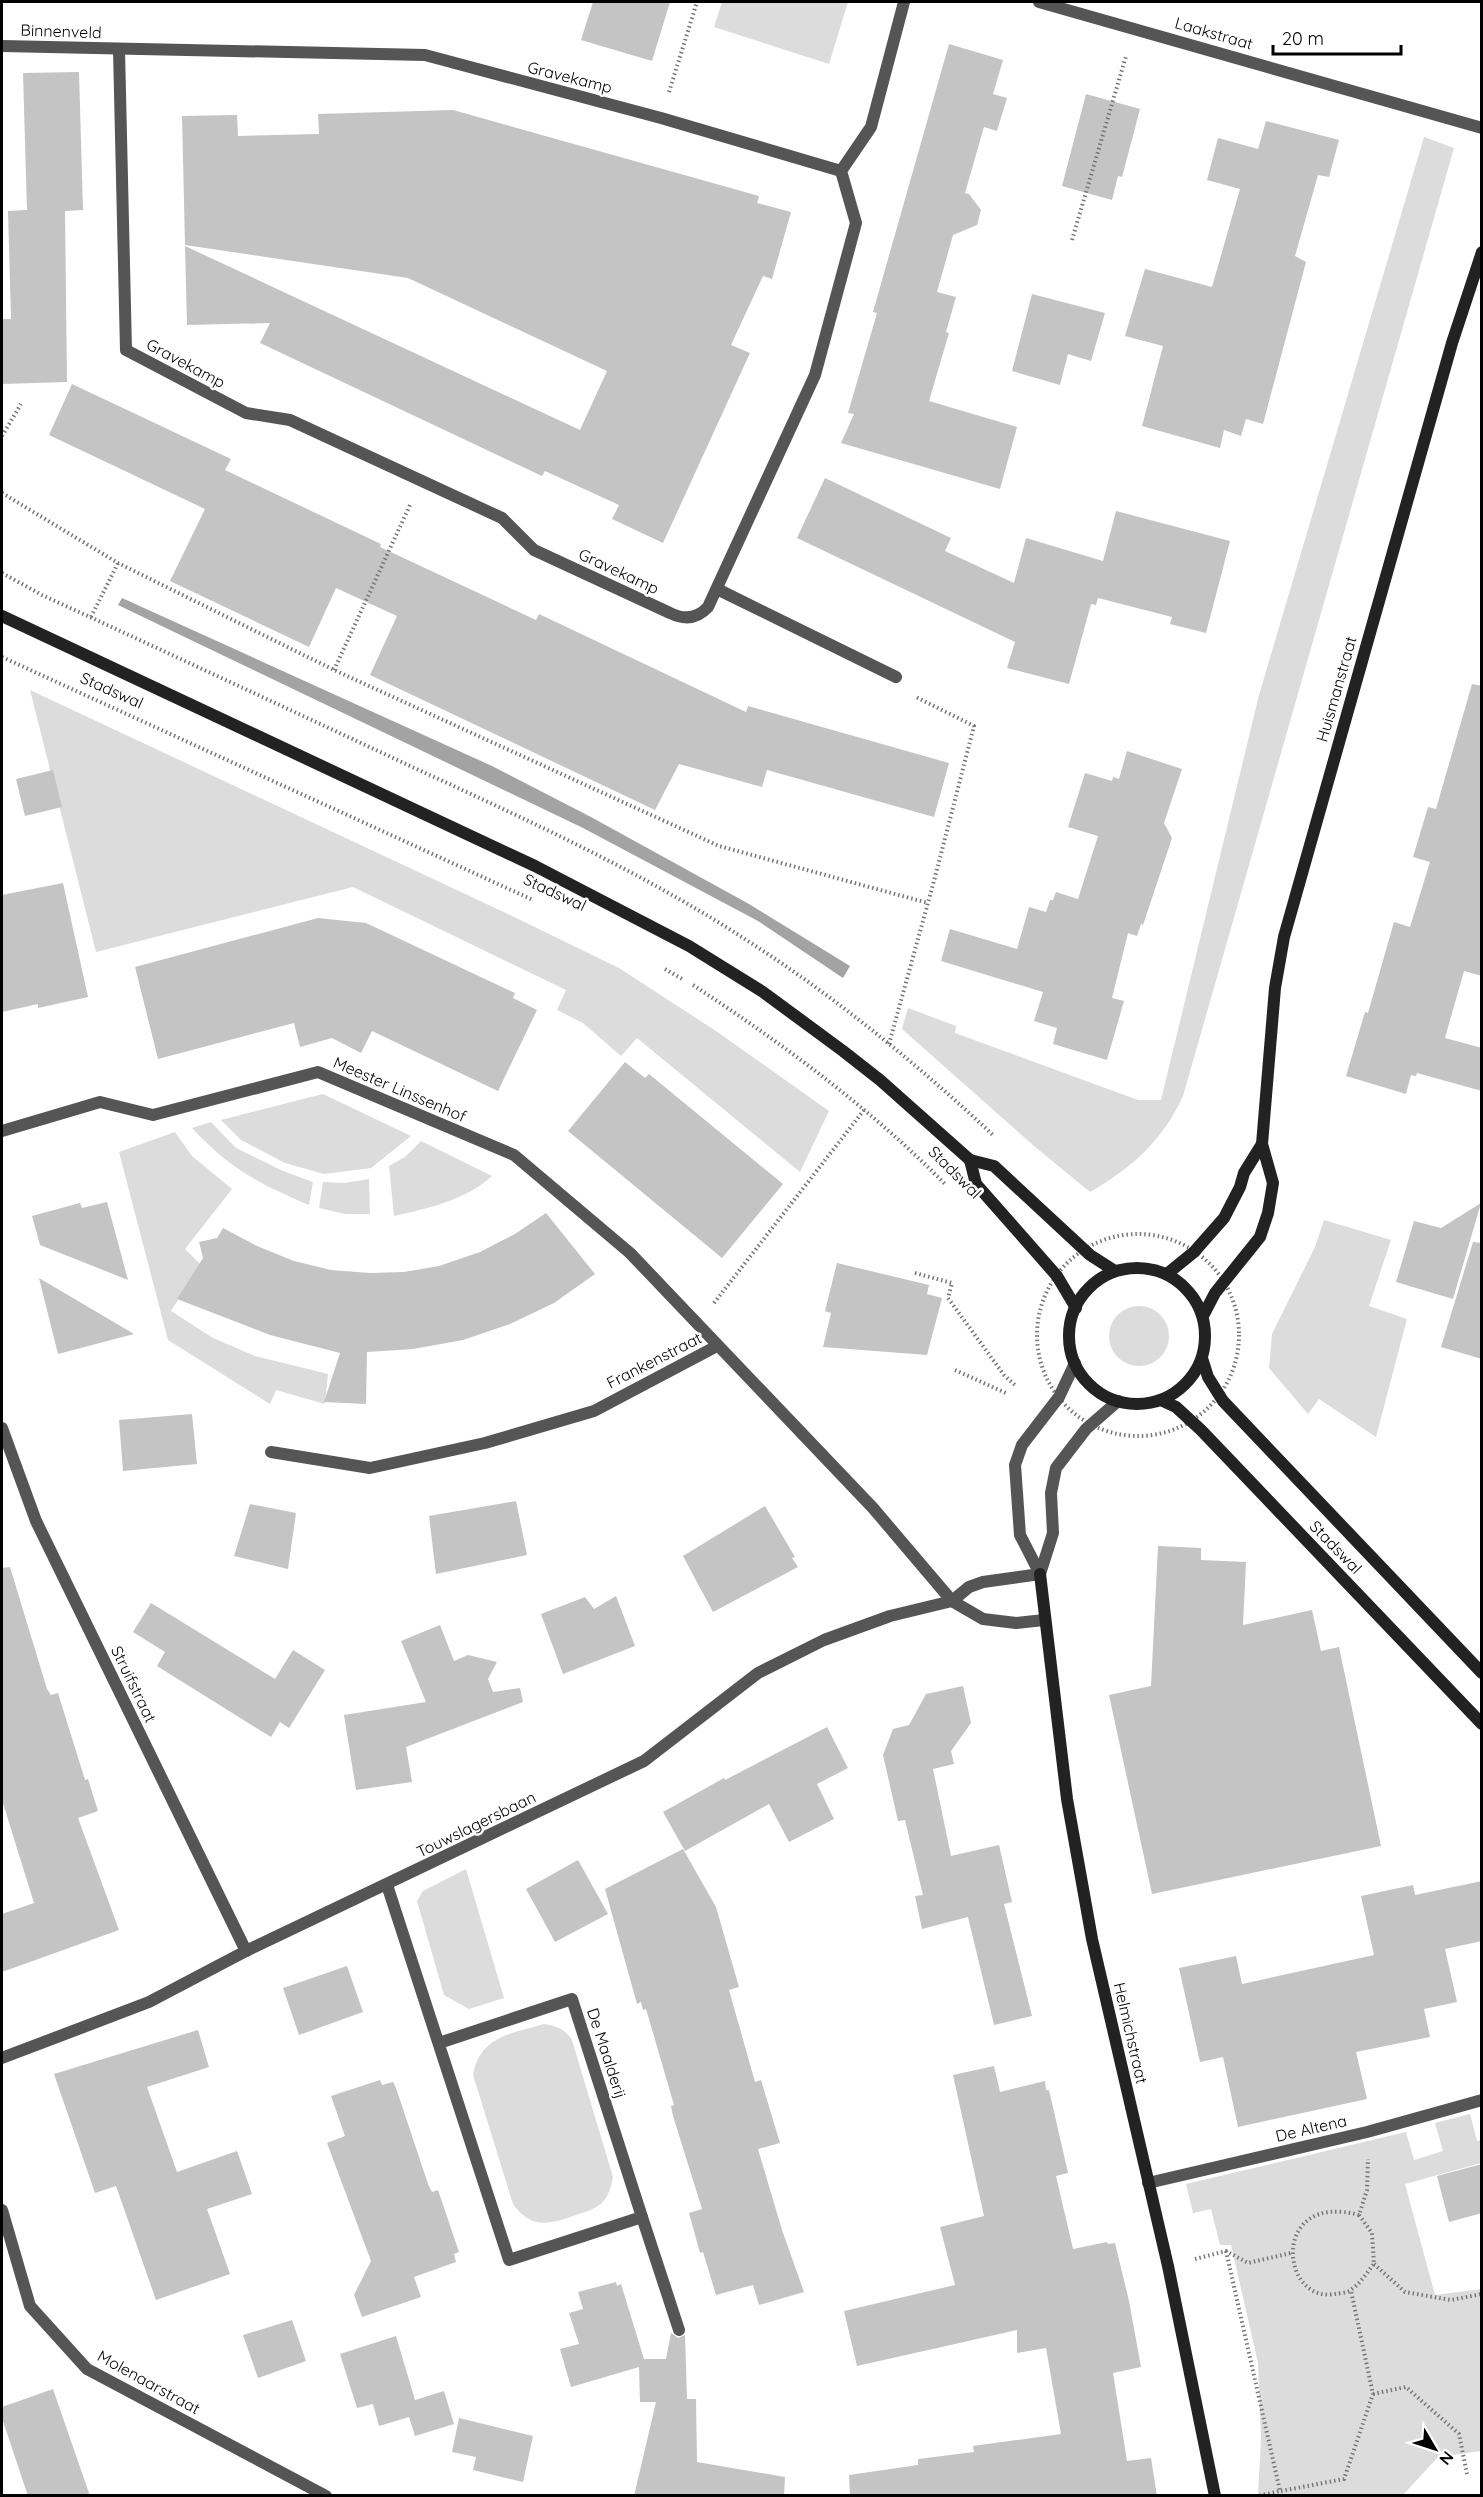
<svg xmlns="http://www.w3.org/2000/svg" width="1483" height="2497" font-family="Quicksand,sans-serif">
  <rect width="100%" height="100%" fill="#fff"/>
  <g fill="#dcdcdc">
    <path d="M 722,2 L 848,2 L 829,64 L 714,27 Z"/>
    <path d="M 1424,137 L 1454,148 L 1183,1096 C 1163,1140 1132,1168 1090,1192 L 1034,1146 L 902,1029 L 908,1008 L 956,1026 L 955,1033 L 1138,1100 L 1161,1100 L 1259,695 Z"/>
    <path d="M 30,690 L 512,916 L 619,968 L 716,1031 L 829,1111 L 800,1172 L 637,1038 L 621,1056 L 583,1023 L 557,1010 L 566,990 L 353,887 L 96,952 Z"/>
    <path d="M 323,1094 L 411,1136 L 371,1168 L 324,1174 L 285,1163 L 241,1140 L 221,1120 Z"/>
    <path d="M 211,1122 L 236,1148 L 283,1171 L 313,1182 L 309,1205 C 258,1183 230,1169 192,1128 Z"/>
    <path d="M 175,1132 L 192,1156 L 232,1189 L 185,1249 L 201,1265 L 171,1311 L 213,1338 L 255,1356 L 328,1374 L 325,1404 L 276,1390 L 270,1404 L 168,1340 L 119,1152 Z"/>
    <path d="M 421,1141 L 492,1176 C 466,1200 429,1208 394,1216 L 389,1166 L 405,1157 Z"/>
    <path d="M 369,1179 L 370,1214 L 345,1214 L 319,1208 L 323,1182 L 345,1183 Z"/>
    <path d="M 1324,1220 L 1391,1240 L 1369,1306 L 1407,1319 L 1376,1437 L 1319,1399 L 1308,1414 L 1269,1368 L 1272,1334 L 1315,1247 Z"/>
    <circle cx="1139" cy="1336" r="30"/>
    <path d="M 466,1869 L 504,1998 L 469,2009 L 444,1995 L 417,1901 L 423,1891 Z"/>
    <path d="M 544,2024 C 557,2026 565,2029 572,2040 L 613,2177 C 611,2187 609,2195 602,2203 C 595,2209 585,2212 576,2215 C 551,2224 531,2230 513,2204 L 473,2075 C 480,2036 511,2034 544,2024 Z"/>
    <path d="M 1470,2114 L 1477,2141 L 1481,2140 L 1481,2163 L 1405,2184 L 1435,2295 L 1481,2289 L 1481,2451 L 1438,2457 L 1403,2495 L 1258,2495 L 1261,2438 L 1258,2363 L 1231,2245 L 1220,2245 L 1211,2209 L 1193,2213 L 1186,2184 L 1406,2132 L 1414,2160 L 1443,2151 L 1435,2123 Z"/>
  </g>
  <path fill="#a3a3a3" d="M 122,598 L 492,766 L 591,817 L 749,904 L 850,966 L 843,978 L 758,921 L 583,828 L 118,605 Z"/>
  <g fill="#c4c4c4">
    <path d="M 593,2 L 670,2 L 652,61 L 581,40 Z"/>
    <path d="M 949,44 L 1003,60 L 993,94 L 1007,98 L 997,131 L 984,127 L 965,193 L 969,194 L 981,210 L 977,225 L 953,235 L 937,292 L 956,297 L 946,332 L 949,333 L 929,401 L 1017,427 L 1000,489 L 841,443 L 854,414 L 848,413 L 877,313 L 873,312 Z"/>
    <path d="M 79,72 L 83,210 L 65,211 L 67,382 L 2,384 L 2,319 L 11,319 L 8,211 L 27,210 L 23,73 Z"/>
    <path d="M 1086,94 L 1140,109 L 1122,177 L 1118,176 L 1112,200 L 1062,186 Z"/>
    <path d="M 453,110 L 759,196 L 757,203 L 791,212 L 772,279 L 763,276 L 731,345 L 750,353 L 663,543 L 612,519 L 619,505 L 545,471 L 542,476 L 260,343 L 270,323 L 187,325 L 185,246 L 580,430 L 607,371 L 408,278 L 185,245 L 182,116 L 237,115 L 238,136 L 319,134 L 318,114 Z"/>
    <path d="M 1266,121 L 1339,140 L 1329,177 L 1318,175 L 1295,256 L 1306,262 L 1263,424 L 1246,419 L 1241,436 L 1224,430 L 1220,448 L 1142,426 L 1163,346 L 1125,336 L 1145,269 L 1212,287 L 1240,189 L 1207,180 L 1218,138 L 1258,149 Z"/>
    <path d="M 1032,294 L 1105,313 L 1091,361 L 1068,354 L 1060,385 L 1012,371 Z"/>
    <path d="M 72,384 L 231,459 L 225,470 L 381,544 L 380,547 L 536,620 L 539,614 L 746,712 L 748,706 L 949,763 L 934,817 L 767,770 L 762,787 L 679,764 L 655,810 L 370,675 L 397,616 L 336,588 L 309,647 L 170,581 L 205,509 L 49,435 Z"/>
    <path d="M 825,478 L 951,538 L 945,551 L 1014,583 L 1026,538 L 1103,561 L 1116,511 L 1230,541 L 1206,633 L 1170,624 L 1172,617 L 1098,598 L 1096,605 L 1091,604 L 1069,684 L 1007,668 L 1015,642 L 797,538 Z"/>
    <path d="M 1472,684 L 1482,686 L 1482,976 L 1464,971 L 1445,1038 L 1482,1048 L 1482,1091 L 1417,1073 L 1416,1076 L 1411,1075 L 1406,1094 L 1346,1076 L 1365,1012 L 1368,1013 L 1394,922 L 1410,927 L 1430,862 L 1413,857 L 1428,807 L 1436,809 Z"/>
    <path d="M 1127,751 L 1182,769 L 1164,823 L 1172,838 L 1143,925 L 1141,924 L 1137,936 L 1128,933 L 1112,998 L 1124,1001 L 1107,1060 L 1053,1044 L 1057,1028 L 1034,1021 L 1043,992 L 941,961 L 950,929 L 1017,949 L 1029,907 L 1046,912 L 1050,900 L 1053,900 L 1056,892 L 1078,899 L 1098,836 L 1068,827 L 1085,773 L 1112,781 L 1113,777 L 1119,779 Z"/>
    <path d="M 53,770 L 62,807 L 25,816 L 16,779 Z"/>
    <path d="M 63,883 L 88,997 L 38,1008 L 38,1004 L 2,1012 L 2,895 Z"/>
    <path d="M 318,918 L 366,923 L 515,993 L 513,998 L 537,1010 L 498,1091 L 372,1031 L 361,1053 L 332,1038 L 300,1047 L 294,1023 L 158,1059 L 135,967 Z"/>
    <path d="M 625,1062 L 645,1078 L 649,1074 L 783,1184 L 722,1258 L 568,1131 Z"/>
    <path d="M 107,1202 L 128,1280 L 40,1245 L 32,1216 L 80,1203 L 82,1208 Z"/>
    <path d="M 1481,1203 L 1453,1299 L 1396,1282 L 1414,1221 L 1441,1228 Z"/>
    <path d="M 546,1213 L 595,1274 L 554,1303 L 510,1324 L 463,1340 L 413,1349 L 367,1352 L 366,1404 L 324,1402 L 340,1353 L 270,1335 L 177,1299 L 203,1258 L 199,1242 L 217,1238 L 223,1228 L 257,1246 L 294,1261 L 331,1270 L 370,1273 L 404,1272 L 439,1266 L 480,1252 L 515,1234 Z"/>
    <path d="M 1473,1242 L 1482,1243 L 1482,1359 L 1441,1347 Z"/>
    <path d="M 837,1263 L 929,1285 L 927,1294 L 942,1298 L 927,1355 L 823,1347 L 831,1313 L 825,1311 Z"/>
    <path d="M 39,1278 L 134,1334 L 58,1354 Z"/>
    <path d="M 192,1414 L 197,1464 L 123,1471 L 119,1420 Z"/>
    <path d="M 516,1501 L 527,1555 L 436,1574 L 429,1516 Z"/>
    <path d="M 250,1504 L 296,1513 L 288,1569 L 234,1556 Z"/>
    <path d="M 765,1506 L 795,1557 L 792,1558 L 798,1567 L 713,1612 L 683,1556 Z"/>
    <path d="M 1158,1546 L 1201,1548 L 1201,1560 L 1246,1562 L 1243,1625 L 1312,1610 L 1321,1651 L 1339,1647 L 1381,1846 L 1152,1894 L 1109,1695 L 1151,1686 Z"/>
    <path d="M 10,1567 L 47,1689 L 51,1695 L 58,1693 L 85,1780 L 88,1779 L 98,1811 L 78,1818 L 119,1930 L 2,1972 L 2,1914 L 34,1903 L 2,1800 L 2,1568 Z"/>
    <path d="M 616,1596 L 635,1646 L 563,1674 L 541,1614 L 585,1597 L 594,1609 Z"/>
    <path d="M 151,1603 L 275,1679 L 293,1650 L 325,1670 L 289,1728 L 280,1722 L 271,1737 L 157,1666 L 165,1652 L 133,1632 Z"/>
    <path d="M 440,1625 L 454,1661 L 468,1655 L 497,1662 L 488,1679 L 493,1692 L 520,1688 L 523,1702 L 406,1747 L 412,1782 L 356,1790 L 344,1715 L 426,1702 L 401,1641 Z"/>
    <path d="M 963,1686 L 971,1723 L 951,1751 L 954,1764 L 933,1769 L 951,1856 L 999,1845 L 1012,1902 L 1004,1904 L 1032,2016 L 994,2025 L 968,1917 L 922,1929 L 915,1896 L 923,1895 L 905,1820 L 898,1821 L 883,1755 L 893,1729 L 909,1725 L 926,1694 Z"/>
    <path d="M 827,1727 L 848,1768 L 817,1784 L 834,1819 L 789,1842 L 769,1804 L 685,1851 L 663,1812 L 724,1778 L 725,1780 Z"/>
    <path d="M 683,1849 L 716,1907 L 739,1987 L 729,1990 L 755,2082 L 761,2080 L 780,2143 L 758,2149 L 782,2230 L 804,2292 L 759,2305 L 753,2285 L 716,2295 L 703,2252 L 700,2253 L 689,2213 L 702,2209 L 673,2116 L 671,2106 L 674,2105 L 646,2009 L 643,2010 L 641,2002 L 637,2004 L 605,1889 Z"/>
    <path d="M 578,1860 L 608,1914 L 555,1942 L 526,1889 Z"/>
    <path d="M 1482,1881 L 1482,1941 L 1445,1949 L 1457,2002 L 1424,2009 L 1430,2037 L 1356,2052 L 1367,2099 L 1238,2127 L 1223,2057 L 1200,2062 L 1179,1968 L 1236,1956 L 1242,1984 L 1374,1955 L 1361,1896 L 1413,1885 L 1415,1895 Z"/>
    <path d="M 347,1966 L 363,2012 L 299,2035 L 283,1988 Z"/>
    <path d="M 198,2030 L 209,2067 L 147,2087 L 177,2172 L 237,2151 L 252,2194 L 207,2209 L 230,2274 L 156,2300 L 116,2186 L 95,2193 L 54,2074 Z"/>
    <path d="M 994,2066 L 1000,2092 L 1045,2081 L 1046,2090 L 1049,2090 L 1068,2173 L 1056,2176 L 1073,2249 L 1107,2242 L 1108,2244 L 1115,2243 L 1129,2301 L 1141,2367 L 1113,2373 L 1127,2461 L 1151,2458 L 1157,2496 L 850,2496 L 849,2475 L 918,2465 L 918,2459 L 974,2452 L 973,2446 L 1061,2434 L 1046,2348 L 1017,2353 L 1017,2330 L 857,2366 L 844,2311 L 955,2285 L 940,2227 L 984,2216 L 953,2075 Z"/>
    <path d="M 380,2080 L 382,2085 L 393,2082 L 396,2088 L 428,2184 L 432,2192 L 438,2190 L 459,2252 L 454,2254 L 456,2262 L 414,2277 L 421,2297 L 362,2317 L 354,2295 L 371,2261 L 327,2143 L 345,2136 L 331,2096 Z"/>
    <path d="M 1482,2164 L 1482,2213 L 1449,2222 L 1437,2176 Z"/>
    <path d="M 616,2282 L 617,2286 L 621,2284 L 644,2359 L 666,2359 L 671,2333 L 678,2338 L 685,2335 L 687,2399 L 696,2399 L 697,2462 L 785,2477 L 784,2496 L 634,2496 L 656,2402 L 640,2402 L 639,2367 L 571,2387 L 560,2349 L 579,2344 L 569,2313 L 583,2309 L 578,2292 Z"/>
    <path d="M 292,2320 L 306,2361 L 258,2378 L 243,2335 Z"/>
    <path d="M 396,2336 L 415,2400 L 444,2391 L 454,2424 L 415,2436 L 409,2417 L 379,2426 L 373,2404 L 357,2408 L 340,2354 Z"/>
    <path d="M 53,2389 L 72,2444 L 90,2496 L 28,2496 L 2,2418 L 2,2407 Z"/>
    <path d="M 459,2418 L 533,2436 L 523,2482 L 473,2470 L 476,2457 L 452,2452 Z"/>
  </g>
  <g fill="none" stroke-linecap="round" stroke-linejoin="round">
    <g stroke="#777" stroke-width="4" stroke-dasharray="1.5 3" stroke-linecap="butt">
      <path d="M 669,92 L 697,2"/>
      <path d="M 1072,240 L 1126,56"/>
      <path d="M 2,436 L 21,404"/>
      <path d="M 2,493 L 118,563 L 334,670 L 719,846 L 928,903"/>
      <path d="M 2,573 L 42,595 C 164,651 286,708 408,765 C 525,819 643,872 751,943 C 838,999 918,1065 993,1135"/>
      <path d="M 91,617 L 118,563"/>
      <path d="M 2,657 L 533,900"/>
      <path d="M 334,670 L 410,505"/>
      <path d="M 665,969 L 684,980"/>
      <path d="M 693,985 C 783,1044 870,1108 946,1185"/>
      <path d="M 889,1044 L 934,881 L 974,726 L 916,697"/>
      <circle cx="1138" cy="1335" r="101"/>
      <path d="M 915,1273 L 952,1283 L 948,1298 L 1004,1375 L 1015,1385"/>
      <path d="M 714,1303 L 864,1110"/>
      <path d="M 955,1370 L 1008,1394"/>
      <path d="M 1359,2215 C 1270,2191 1280,2304 1335,2294 C 1340,2293 1348,2293 1352,2289 C 1361,2283 1367,2272 1374,2264 L 1372,2233 L 1359,2215 L 1367,2190 L 1368,2159"/>
      <path d="M 1226,2251 L 1280,2491 L 1258,2496"/>
      <path d="M 1195,2259 L 1226,2251 L 1248,2263 L 1291,2253"/>
      <path d="M 1374,2264 L 1405,2292 L 1451,2300 L 1482,2294"/>
      <path d="M 1373,2394 L 1406,2387 L 1459,2434 L 1467,2474"/>
      <path d="M 1281,2491 L 1344,2479 L 1373,2394 L 1351,2291"/>
    </g>
    <g stroke="#555" stroke-width="12">
      <path d="M 1039,2 L 1482,128"/>
      <path d="M 2,46 L 425,55 L 661,118 L 841,171"/>
      <path d="M 119,50 L 126,350 L 246,413 L 290,420 L 502,518 L 534,550 L 670,613 C 684,620 697,619 708,607 L 815,375 L 856,223 L 841,171 L 871,127 L 904,2"/>
      <path d="M 717,589 L 896,677"/>
      <path d="M 2,1131 L 100,1102 L 153,1115 L 318,1072 L 514,1155 L 630,1253 L 873,1508 L 952,1601 L 983,1619 L 1016,1623 L 1044,1620"/>
      <path d="M 2,1428 L 36,1521 L 246,1951"/>
      <path d="M 271,1452 L 370,1468 L 485,1443 L 594,1411 L 717,1346"/>
      <path d="M 1040,1574 L 1020,1535 L 1015,1465 L 1022,1445 L 1059,1397 L 1075,1363"/>
      <path d="M 1040,1574 L 1053,1533 L 1051,1493 L 1056,1468 L 1086,1429 L 1118,1401"/>
      <path d="M 387,1885 L 509,2260 L 642,2217 L 572,1999 L 439,2043"/>
      <path d="M 2,2058 L 149,2002 L 246,1951 L 644,1761 L 758,1673 L 824,1640 L 890,1616 L 952,1601 L 969,1587 L 983,1582 L 1040,1574"/>
      <path d="M 1148,2183 L 1367,2132 L 1482,2100"/>
      <path d="M 2,2210 L 30,2306 L 87,2369 L 326,2496"/>
      <path d="M 642,2217 L 679,2330"/>
    </g>
    <g stroke="#222" stroke-width="12">
      <path d="M 2,616 L 535,866 L 689,946 L 763,992 L 843,1051 L 880,1080 L 970,1160 L 994,1166 L 1090,1255 L 1115,1271"/>
      <path d="M 970,1160 L 976,1184 L 1057,1276 L 1076,1308"/>
      <circle cx="1137" cy="1336" r="68"/>
      <path d="M 1167,1274 L 1194,1252 L 1224,1218 L 1240,1187 L 1244,1173 L 1262,1144"/>
      <path d="M 1203,1316 L 1215,1293 L 1260,1237 L 1268,1213 L 1273,1183 L 1262,1144 L 1275,988 L 1284,937 L 1452,343 L 1482,252"/>
      <path d="M 1202,1358 L 1208,1377 L 1223,1401 L 1482,1673"/>
      <path d="M 1161,1400 L 1176,1407 L 1201,1430 L 1482,1724"/>
      <path d="M 1040,1574 L 1067,1799 L 1092,1939 L 1168,2266 L 1215,2496"/>
    </g>
  </g>
  <g text-anchor="middle" dominant-baseline="central" stroke-width="5" stroke-linejoin="round" paint-order="stroke">
    <g font-size="16" fill="#000" stroke="#fff">
      <text transform="translate(61 31) rotate(2)">Binnenveld</text>
      <text transform="translate(1214 33) rotate(16)">Laakstraat</text>
      <text transform="translate(570 77) rotate(14)">Gravekamp</text>
      <text transform="translate(186 363) rotate(28)">Gravekamp</text>
      <text transform="translate(619 571) rotate(25)">Gravekamp</text>
      <text transform="translate(1336 689) rotate(-74)">Huismanstraat</text>
      <text transform="translate(112 690) rotate(24)">Stadswal</text>
      <text transform="translate(555 892) rotate(25)">Stadswal</text>
      <text transform="translate(400 1089) rotate(23)">Meester Linssenhof</text>
      <text transform="translate(955 1172) rotate(45)">Stadswal</text>
      <text transform="translate(654 1360) rotate(-27)">Frankenstraat</text>
      <text transform="translate(1336 1547) rotate(46)">Stadswal</text>
      <text transform="translate(134 1684) rotate(64)">Struifstraat</text>
      <text transform="translate(476 1824) rotate(-26)">Touwslagersbaan</text>
      <text transform="translate(1131 2033) rotate(77)">Helmichstraat</text>
      <text transform="translate(607 2053) rotate(72)">De Maalderij</text>
      <text transform="translate(1311 2128) rotate(-13)">De Altena</text>
      <text transform="translate(149 2382) rotate(29)">Molenaarstraat</text>
    </g>
  </g>
  <rect width="1483" height="2497" fill="none" stroke="#000000" stroke-width="6"/>
  <g transform="translate(1435 2449) rotate(129)" stroke="#ffffff" stroke-width="4.5" paint-order="stroke">
  <path d="M0-4.5L10 22L0 15L-10 22Z" fill="#000000"/>
  <text y="-9" font-size="16" font-weight="bold" text-anchor="middle" fill="#000000">N</text>
  </g>
  <path d="M1273 45v9h128v-9" fill="none" stroke="#000000" stroke-width="3"/>
  <text x="1282" y="45" font-size="18" fill="#000000" stroke="#ffffff" stroke-width="4.5" paint-order="stroke">20 m</text>
</svg>
